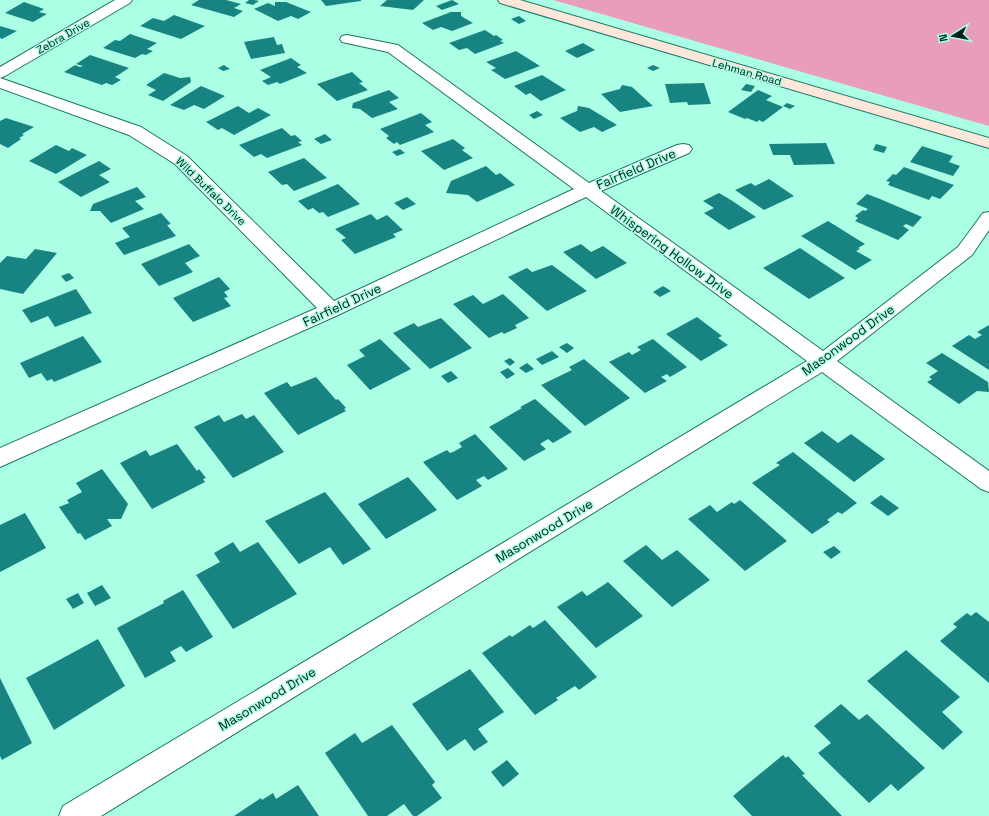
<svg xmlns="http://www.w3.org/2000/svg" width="989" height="816" font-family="'Space Grotesk',sans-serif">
  <rect width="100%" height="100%" fill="#abffe5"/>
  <path fill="#e89dbd" d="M 553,0 L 989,0 L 989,126 Z"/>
  <g fill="#178482">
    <path d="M 199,0 L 226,0 L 241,4 L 234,8 L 243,11 L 234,17 L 191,5 Z"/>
    <path d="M 249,0 L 254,0 L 259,1 L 253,5 L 245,3 Z"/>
    <path d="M 321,0 L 361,0 L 361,1 L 326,6 Z"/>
    <path d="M 387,0 L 424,0 L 413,10 L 380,6 Z"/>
    <path d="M 452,0 L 459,4 L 442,10 L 436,6 Z"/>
    <path d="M 24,2 L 44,9 L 39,12 L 47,14 L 33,22 L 5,13 Z"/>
    <path d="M 275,2 L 286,2 L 311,12 L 298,19 L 291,16 L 278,21 L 254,9 L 268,3 L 275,6 Z"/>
    <path d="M 451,12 L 461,12 L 461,16 L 473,23 L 452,31 L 441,27 L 433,30 L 422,23 Z"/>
    <path d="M 174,15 L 205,26 L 181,39 L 140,26 L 153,18 L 164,21 Z"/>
    <path d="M 519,16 L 526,21 L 519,24 L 511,19 Z"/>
    <path d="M 0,26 L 17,31 L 2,39 L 0,38 Z"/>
    <path d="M 485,30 L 494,36 L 496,35 L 503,40 L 500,41 L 504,43 L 475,54 L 467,48 L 459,50 L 449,43 Z"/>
    <path d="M 130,34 L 157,43 L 147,49 L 153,51 L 146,55 L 142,54 L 135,58 L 103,48 L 115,40 L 120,41 Z"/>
    <path d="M 274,37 L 277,45 L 282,44 L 285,53 L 251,59 L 244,42 Z"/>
    <path d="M 583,43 L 595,50 L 577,58 L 565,51 Z"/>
    <path d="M 516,51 L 540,66 L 505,79 L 491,70 L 496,68 L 486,62 Z"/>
    <path d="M 90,55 L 129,68 L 115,77 L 121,80 L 112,85 L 106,83 L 102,85 L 64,72 L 75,65 L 80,67 L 83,66 L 76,64 Z"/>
    <path d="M 291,58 L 301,65 L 297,67 L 307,73 L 280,84 L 277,82 L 268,85 L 262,81 L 271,77 L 260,70 Z"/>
    <path d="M 224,65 L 230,69 L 223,71 L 218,68 Z"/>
    <path d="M 653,65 L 660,68 L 653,71 L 647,68 Z"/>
    <path d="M 352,72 L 363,82 L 359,83 L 368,90 L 337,101 L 317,84 Z"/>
    <path d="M 164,73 L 180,78 L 190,77 L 191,82 L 163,101 L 148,95 L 156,90 L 146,85 Z"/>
    <path d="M 542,75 L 566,90 L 541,101 L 530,93 L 526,95 L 514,86 Z"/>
    <path d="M 704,83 L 711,104 L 688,105 L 687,102 L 670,103 L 665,84 Z"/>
    <path d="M 746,84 L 755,86 L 751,92 L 741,90 Z"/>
    <path d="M 622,85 L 632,87 L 653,106 L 620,112 L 601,94 L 620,89 Z"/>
    <path d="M 201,86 L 225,96 L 204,109 L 194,105 L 184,110 L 170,105 Z"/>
    <path d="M 389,90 L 399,98 L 389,102 L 398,109 L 372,118 L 360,109 L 352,108 L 353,103 Z"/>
    <path d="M 758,90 L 772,96 L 766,100 L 783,107 L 763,122 L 759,120 L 757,122 L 747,118 L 745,119 L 728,112 Z"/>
    <path d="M 787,103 L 795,106 L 790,109 L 783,106 Z"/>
    <path d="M 238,106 L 249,113 L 258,108 L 271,115 L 234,135 L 222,128 L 218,130 L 206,122 Z"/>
    <path d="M 578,106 L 589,108 L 617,125 L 602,132 L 594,127 L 580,132 L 560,118 L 577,111 Z"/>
    <path d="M 537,111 L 543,115 L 534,119 L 529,115 Z"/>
    <path d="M 421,113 L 432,122 L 425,125 L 434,132 L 400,145 L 397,142 L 394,144 L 386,138 L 389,136 L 380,129 Z"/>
    <path d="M 6,118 L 34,127 L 22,134 L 24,135 L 19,138 L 21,139 L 8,148 L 0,144 L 0,121 Z"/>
    <path d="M 282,128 L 291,136 L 295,135 L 302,141 L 298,142 L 302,145 L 267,158 L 261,154 L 254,157 L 239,145 Z"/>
    <path d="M 325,134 L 332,140 L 321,144 L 314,139 Z"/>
    <path d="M 453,139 L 465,148 L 462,150 L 473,158 L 444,170 L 421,151 Z"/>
    <path d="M 826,143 L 835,164 L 794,165 L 790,155 L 773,155 L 769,144 Z"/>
    <path d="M 876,144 L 887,147 L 884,153 L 873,150 Z"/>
    <path d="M 56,145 L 69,151 L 72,148 L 87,155 L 56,174 L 29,161 Z"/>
    <path d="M 922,146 L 953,156 L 949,162 L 960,166 L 953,176 L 910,162 Z"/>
    <path d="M 400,149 L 405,153 L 397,156 L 392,152 Z"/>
    <path d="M 304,158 L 327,178 L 294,191 L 287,184 L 282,185 L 268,172 Z"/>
    <path d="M 99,161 L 111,169 L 99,175 L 110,182 L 81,197 L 58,182 Z"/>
    <path d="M 486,166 L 496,175 L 500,173 L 515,185 L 477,202 L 468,195 L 446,193 L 451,181 Z"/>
    <path d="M 904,167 L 954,185 L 940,199 L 932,196 L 929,200 L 888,185 L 890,182 L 886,181 L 893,174 L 896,175 Z"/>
    <path d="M 769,179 L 794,196 L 764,210 L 735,190 L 751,183 L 755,186 Z"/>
    <path d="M 338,184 L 360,204 L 328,217 L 323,212 L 319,213 L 313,208 L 308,210 L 298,201 Z"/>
    <path d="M 137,187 L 146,197 L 135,201 L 144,209 L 111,223 L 100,211 L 90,211 L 93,204 Z"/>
    <path d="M 719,193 L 731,200 L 756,217 L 729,230 L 704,213 L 714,208 L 703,201 Z"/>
    <path d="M 867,194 L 880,199 L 922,217 L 913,227 L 906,224 L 903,226 L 909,230 L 898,240 L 855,221 L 858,218 L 855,216 L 863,210 L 865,211 L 868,209 L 856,204 Z"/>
    <path d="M 407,197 L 416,204 L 403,210 L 394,203 Z"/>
    <path d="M 161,213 L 171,224 L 167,225 L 176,236 L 124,255 L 115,243 L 130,237 L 122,228 Z"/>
    <path d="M 371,214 L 377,220 L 387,215 L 403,230 L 393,234 L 396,237 L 355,254 L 341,240 L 346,238 L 335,229 Z"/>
    <path d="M 828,221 L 865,244 L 858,248 L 860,249 L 856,251 L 872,260 L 855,270 L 801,236 Z"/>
    <path d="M 189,244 L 200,256 L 185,263 L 193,272 L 159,286 L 141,264 Z"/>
    <path d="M 581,244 L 591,252 L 603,246 L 627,263 L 596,279 L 563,252 Z"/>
    <path d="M 800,248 L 845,278 L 809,299 L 763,268 Z"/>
    <path d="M 35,249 L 57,253 L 23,294 L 0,289 L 0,263 L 7,256 L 26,259 Z"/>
    <path d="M 552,265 L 587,291 L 547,311 L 508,277 L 527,268 L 532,272 Z"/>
    <path d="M 69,273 L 74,278 L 66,282 L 61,276 Z"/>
    <path d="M 219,277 L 230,289 L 224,292 L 228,297 L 224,298 L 231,306 L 193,322 L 173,298 Z"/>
    <path d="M 663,286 L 671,291 L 660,297 L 653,292 Z"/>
    <path d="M 76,289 L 92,313 L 55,327 L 48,316 L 31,323 L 22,310 Z"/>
    <path d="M 503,294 L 529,318 L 515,325 L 517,328 L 504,334 L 502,332 L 489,338 L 453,304 L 473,295 L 483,304 Z"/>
    <path d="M 697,317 L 722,336 L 718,338 L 728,345 L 701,361 L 666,334 Z"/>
    <path d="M 441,318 L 472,348 L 430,369 L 393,333 L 414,323 L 418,327 Z"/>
    <path d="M 989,325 L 989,370 L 952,346 L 969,335 L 975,339 L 982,335 L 977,332 Z"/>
    <path d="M 83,336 L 102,362 L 54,382 L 52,379 L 47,381 L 41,373 L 29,378 L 20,363 Z"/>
    <path d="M 380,339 L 411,369 L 370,390 L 347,365 L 365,356 L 359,350 Z"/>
    <path d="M 653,339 L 687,367 L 670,377 L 667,374 L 661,377 L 667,381 L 645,393 L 609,362 L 629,352 L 632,355 L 641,350 L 637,347 Z"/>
    <path d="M 567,343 L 574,348 L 567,353 L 559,347 Z"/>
    <path d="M 552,351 L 559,357 L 542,365 L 536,359 Z"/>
    <path d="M 942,353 L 988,382 L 989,392 L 977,391 L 959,404 L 927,382 L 932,379 L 929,377 L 938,371 L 926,363 Z"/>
    <path d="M 510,358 L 515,362 L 510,366 L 504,361 Z"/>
    <path d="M 584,359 L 630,398 L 585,426 L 541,385 L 572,370 L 569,367 Z"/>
    <path d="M 527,363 L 534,369 L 526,373 L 519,368 Z"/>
    <path d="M 508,368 L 515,374 L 507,379 L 500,372 Z"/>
    <path d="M 451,371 L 458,378 L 448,383 L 441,376 Z"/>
    <path d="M 316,377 L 336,400 L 338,399 L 346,408 L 344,409 L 346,411 L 298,435 L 264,393 L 287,382 L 291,387 Z"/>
    <path d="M 535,399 L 572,432 L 553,443 L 548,439 L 540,444 L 546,449 L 524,461 L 489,427 L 522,408 L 520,407 Z"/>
    <path d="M 242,414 L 246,419 L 254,415 L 284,452 L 233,478 L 194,427 L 219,415 L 224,422 Z"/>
    <path d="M 822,431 L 838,443 L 851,434 L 885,459 L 854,482 L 804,443 Z"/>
    <path d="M 475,434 L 508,469 L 488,480 L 484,476 L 476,480 L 482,486 L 457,500 L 423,462 L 447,450 L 450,453 L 453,452 L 462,447 L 459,443 Z"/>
    <path d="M 177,444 L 197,471 L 199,469 L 206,478 L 203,479 L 205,482 L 152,509 L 120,463 L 146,450 L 150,456 Z"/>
    <path d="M 793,452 L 857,503 L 842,514 L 838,512 L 827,520 L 830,522 L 812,534 L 752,483 L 780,465 L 776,463 Z"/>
    <path d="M 102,469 L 128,504 L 121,519 L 107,519 L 112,526 L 85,540 L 80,533 L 78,534 L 59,507 L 69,503 L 67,500 L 82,492 L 76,483 Z"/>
    <path d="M 408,477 L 437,510 L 386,539 L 358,504 Z"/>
    <path d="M 325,492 L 371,549 L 343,565 L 330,547 L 299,564 L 265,521 Z"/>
    <path d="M 881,495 L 899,508 L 888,516 L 870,503 Z"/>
    <path d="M 740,500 L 787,541 L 745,571 L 688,519 L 710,505 L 717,512 L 732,502 L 734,504 Z"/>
    <path d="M 25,513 L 46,548 L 0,572 L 0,525 Z"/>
    <path d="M 233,542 L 240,552 L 258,542 L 297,594 L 233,629 L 196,575 L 220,562 L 214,553 Z"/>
    <path d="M 646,545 L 662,560 L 677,550 L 710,580 L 672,607 L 623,561 Z"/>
    <path d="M 834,546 L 841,552 L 831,559 L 823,552 Z"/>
    <path d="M 608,582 L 643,616 L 596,648 L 557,607 L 582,591 L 587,596 Z"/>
    <path d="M 102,585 L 111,598 L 95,606 L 87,593 Z"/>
    <path d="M 183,590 L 213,637 L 186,652 L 181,646 L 170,652 L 176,661 L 145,678 L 117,628 L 164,603 L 163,601 Z"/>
    <path d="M 78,593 L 84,603 L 73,609 L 66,599 Z"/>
    <path d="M 976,612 L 989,622 L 989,683 L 940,641 L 957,627 L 953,624 L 967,613 L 971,616 Z"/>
    <path d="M 545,620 L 597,677 L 579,690 L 575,686 L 556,698 L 558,700 L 535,715 L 482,653 L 510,635 L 512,637 L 530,625 L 533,628 Z"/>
    <path d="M 98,639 L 125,686 L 54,730 L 26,678 Z"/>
    <path d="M 906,650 L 960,697 L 942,712 L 963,732 L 943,750 L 867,681 Z"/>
    <path d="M 470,669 L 504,712 L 478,729 L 488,742 L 474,751 L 465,739 L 447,751 L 412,704 Z"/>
    <path d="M 0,678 L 32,743 L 2,760 L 0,756 Z"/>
    <path d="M 841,704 L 859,720 L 867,714 L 925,768 L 898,791 L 891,784 L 869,803 L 818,753 L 831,743 L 814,726 Z"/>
    <path d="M 392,725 L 435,782 L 432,785 L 442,798 L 417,816 L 413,816 L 404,804 L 387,816 L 368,816 L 325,753 L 355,733 L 362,743 Z"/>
    <path d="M 783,755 L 786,758 L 788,756 L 805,774 L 802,775 L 842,816 L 752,816 L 733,796 Z"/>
    <path d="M 507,760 L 519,774 L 503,787 L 491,772 Z"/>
    <path d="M 298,785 L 319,816 L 234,816 L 261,798 L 262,800 L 273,793 L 276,799 Z"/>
  </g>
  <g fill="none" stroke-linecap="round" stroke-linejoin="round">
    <g stroke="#1d7661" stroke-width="2">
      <g id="street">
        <path d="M 115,0 L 132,0 L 130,3 L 5,76 L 0,78 L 0,67 Z"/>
        <path d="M 347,35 L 398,45 L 589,183 L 677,145 L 683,144 L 689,145 L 692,149 L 689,153 L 601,191 L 823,351 L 958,247 L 983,213 L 989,212 L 989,230 L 972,255 L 837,361 L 989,471 L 989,492 L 981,489 L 822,372 L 101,816 L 59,816 L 63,806 L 807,361 L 586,197 L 338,315 L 0,467 L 0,448 L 317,308 L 175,164 L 129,135 L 0,88 L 0,78 L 141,127 L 187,156 L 334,301 L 574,189 L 388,52 L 342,42 L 340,39 L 342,36 Z"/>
      </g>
    </g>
    <g stroke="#1d7661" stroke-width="2">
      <path id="secondary" d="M 498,0 L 520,0 L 989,138 L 989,148 L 500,3 Z"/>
    </g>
    <use href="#street" fill="#fff" fill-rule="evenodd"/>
    <use href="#secondary" fill="#fde7da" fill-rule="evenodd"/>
  </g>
  <g text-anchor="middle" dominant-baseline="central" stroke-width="3" stroke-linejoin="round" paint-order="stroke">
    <g font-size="11" fill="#002119" stroke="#abffe5">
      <text transform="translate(63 36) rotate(-30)">Zebra Drive</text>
      <text transform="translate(747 72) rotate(16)">Lehman Road</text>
      <text transform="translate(211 191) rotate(44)">Wild Buffalo Drive</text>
    </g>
    <g font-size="13" fill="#002119" stroke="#abffe5">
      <text transform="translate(636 169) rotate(-23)">Fairfield Drive</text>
      <text transform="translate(672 252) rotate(36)">Whispering Hollow Drive</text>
      <text transform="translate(342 305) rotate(-25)">Fairfield Drive</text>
      <text transform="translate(848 340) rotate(-36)">Masonwood Drive</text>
      <text transform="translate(544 531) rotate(-31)">Masonwood Drive</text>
      <text transform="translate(267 699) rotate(-31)">Masonwood Drive</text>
    </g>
  </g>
  <g transform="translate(953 36) rotate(259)" stroke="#abffe5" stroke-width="3" paint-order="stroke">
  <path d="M0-3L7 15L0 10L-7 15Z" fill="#002119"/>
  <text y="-6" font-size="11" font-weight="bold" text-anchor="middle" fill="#002119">N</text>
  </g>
</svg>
